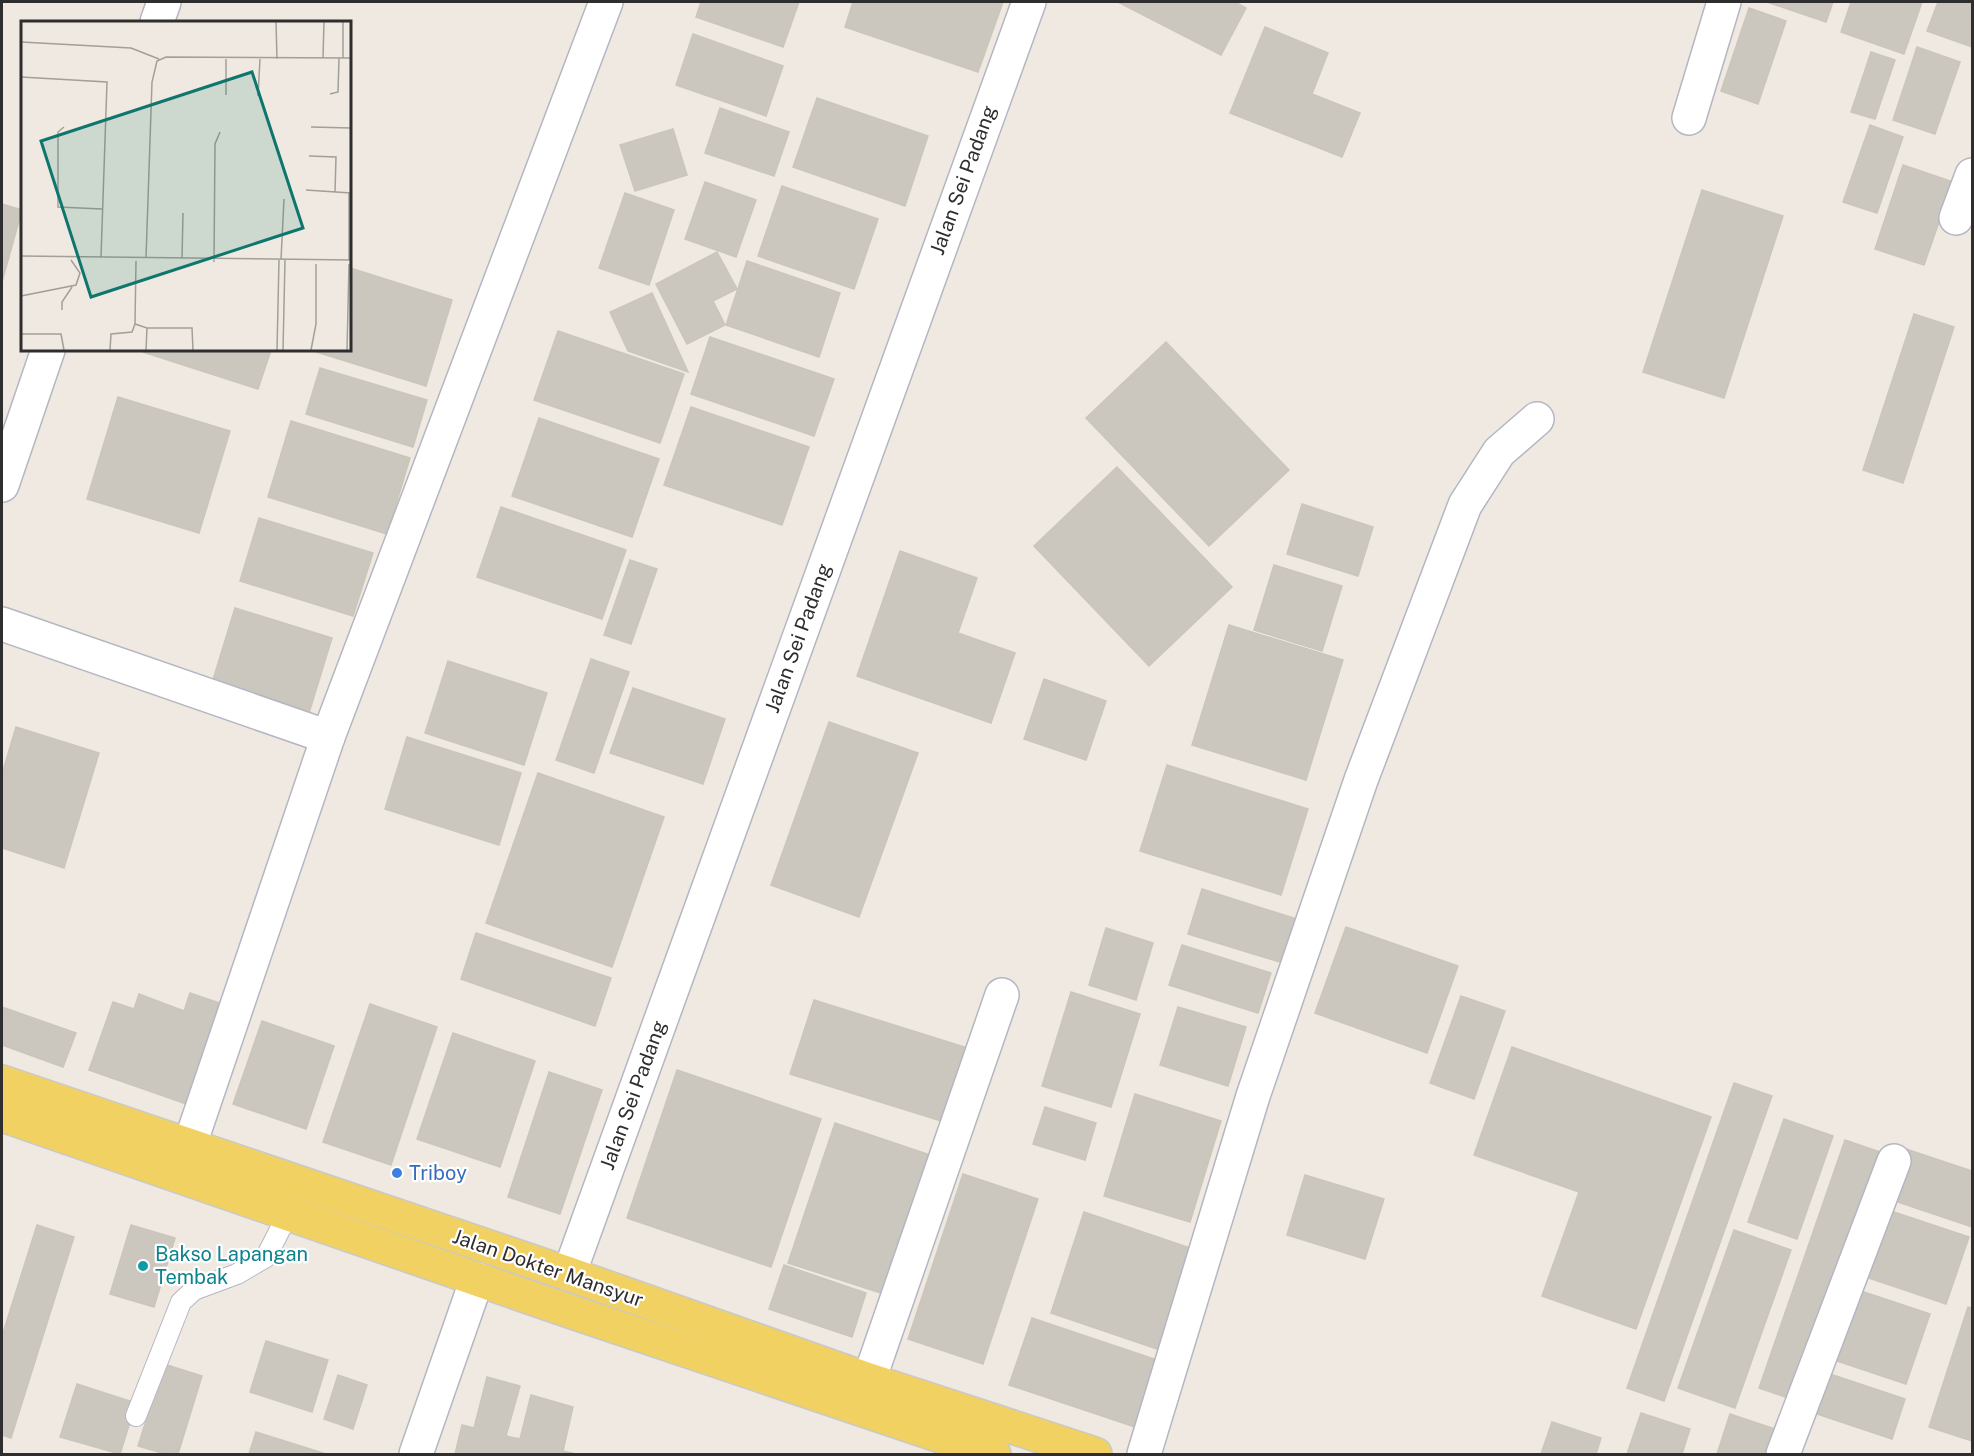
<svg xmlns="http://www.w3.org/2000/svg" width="1974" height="1456" font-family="'Public Sans',sans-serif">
  <rect width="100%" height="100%" fill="#efe9e1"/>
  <g fill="#cbc7bf" stroke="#cbc5ba" stroke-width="1.5">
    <path d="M 701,2 L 799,2 L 783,47 L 696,17 Z"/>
    <path d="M 853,2 L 1003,2 L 978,72 L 845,27 Z"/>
    <path d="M 1118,2 L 1235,2 L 1246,8 L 1221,55 Z"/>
    <path d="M 1767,2 L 1833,2 L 1826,22 Z"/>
    <path d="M 1851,2 L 1922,2 L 1904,54 L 1841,32 Z"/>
    <path d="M 1938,2 L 1972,2 L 1972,47 L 1927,31 Z"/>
    <path d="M 1749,8 L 1786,21 L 1758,104 L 1721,91 Z"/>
    <path d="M 1265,27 L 1328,53 L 1312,94 L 1360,113 L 1342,157 L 1230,113 Z"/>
    <path d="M 693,34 L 783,66 L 766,116 L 676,85 Z"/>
    <path d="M 1917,47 L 1960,62 L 1935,134 L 1893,120 Z"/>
    <path d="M 1871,52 L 1895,60 L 1875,119 L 1851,112 Z"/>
    <path d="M 817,98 L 928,136 L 905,206 L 793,167 Z"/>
    <path d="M 720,108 L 789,132 L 774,176 L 705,153 Z"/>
    <path d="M 1870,125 L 1903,137 L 1877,213 L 1843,202 Z"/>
    <path d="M 673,129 L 687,175 L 635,191 L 620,145 Z"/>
    <path d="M 1903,165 L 1953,182 L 1924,265 L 1875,249 Z"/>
    <path d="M 705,182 L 756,200 L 736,257 L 685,239 Z"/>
    <path d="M 782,186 L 878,219 L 854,289 L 758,256 Z"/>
    <path d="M 1702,190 L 1783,216 L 1724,398 L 1643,372 Z"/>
    <path d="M 625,193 L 674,210 L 649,285 L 599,268 Z"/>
    <path d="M 2,204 L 22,210 L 2,282 Z"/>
    <path d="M 717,252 L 737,289 L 713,301 L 725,325 L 687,344 L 656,284 Z"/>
    <path d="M 747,261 L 840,293 L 819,357 L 726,325 Z"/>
    <path d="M 350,268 L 452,300 L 426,386 L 310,350 L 350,350 Z"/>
    <path d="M 652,293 L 688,372 L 628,351 L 610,312 Z"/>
    <path d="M 1914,314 L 1954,327 L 1903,483 L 1863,470 Z"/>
    <path d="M 558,331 L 684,374 L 660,443 L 534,400 Z"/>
    <path d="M 710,337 L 834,379 L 814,436 L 691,394 Z"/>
    <path d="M 1166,342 L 1289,470 L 1209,546 L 1086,418 Z"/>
    <path d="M 144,350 L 271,350 L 258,389 L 143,352 Z"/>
    <path d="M 320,368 L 427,400 L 413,447 L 306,414 Z"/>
    <path d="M 118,397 L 230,431 L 199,533 L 87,499 Z"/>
    <path d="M 691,407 L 809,447 L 782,525 L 664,485 Z"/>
    <path d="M 539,418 L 659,459 L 632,537 L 512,496 Z"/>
    <path d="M 291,421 L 410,458 L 387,534 L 268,497 Z"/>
    <path d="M 1117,467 L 1232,587 L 1149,666 L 1034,546 Z"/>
    <path d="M 1302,504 L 1373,527 L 1358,576 L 1287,554 Z"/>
    <path d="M 501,507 L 626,550 L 602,619 L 477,577 Z"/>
    <path d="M 259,518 L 373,553 L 353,616 L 240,581 Z"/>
    <path d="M 900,551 L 977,578 L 958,633 L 1015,653 L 991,723 L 857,676 Z"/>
    <path d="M 630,560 L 657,569 L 631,644 L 604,635 Z"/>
    <path d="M 1274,565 L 1342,586 L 1322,651 L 1254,630 Z"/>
    <path d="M 235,608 L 332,638 L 309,713 L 212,683 Z"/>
    <path d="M 1229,625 L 1343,660 L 1306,780 L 1192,745 Z"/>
    <path d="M 591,659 L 629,672 L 594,773 L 556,760 Z"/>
    <path d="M 448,661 L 547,693 L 524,765 L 425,733 Z"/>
    <path d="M 1044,679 L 1106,701 L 1086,760 L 1024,739 Z"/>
    <path d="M 633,688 L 725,719 L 703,784 L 610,753 Z"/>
    <path d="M 829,722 L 918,753 L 859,917 L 771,885 Z"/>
    <path d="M 16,727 L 99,753 L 64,868 L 2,848 L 2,774 Z"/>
    <path d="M 407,737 L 521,773 L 499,845 L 385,809 Z"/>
    <path d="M 1167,765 L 1308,809 L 1281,895 L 1140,851 Z"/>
    <path d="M 538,773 L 664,817 L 612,967 L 486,923 Z"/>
    <path d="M 1202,889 L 1306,922 L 1293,966 L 1188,934 Z"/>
    <path d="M 1346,927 L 1458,966 L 1427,1053 L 1315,1013 Z"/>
    <path d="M 1106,928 L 1153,943 L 1136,1000 L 1089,985 Z"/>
    <path d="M 476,933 L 611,978 L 595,1026 L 461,979 Z"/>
    <path d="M 1182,945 L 1271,973 L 1258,1013 L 1169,985 Z"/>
    <path d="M 1071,992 L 1140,1014 L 1111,1107 L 1042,1086 Z"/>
    <path d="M 190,993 L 231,1007 L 195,1107 L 89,1070 L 113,1002 L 134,1009 L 139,994 L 184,1011 Z"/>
    <path d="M 1461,996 L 1505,1011 L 1474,1099 L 1430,1083 Z"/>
    <path d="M 814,1000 L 974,1050 L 951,1124 L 790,1074 Z"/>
    <path d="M 370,1004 L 437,1027 L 391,1165 L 323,1142 Z"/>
    <path d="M 2,1007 L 76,1033 L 63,1067 L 2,1045 Z"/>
    <path d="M 1178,1007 L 1246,1027 L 1228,1086 L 1160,1065 Z"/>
    <path d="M 262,1021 L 334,1046 L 306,1129 L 233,1104 Z"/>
    <path d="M 453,1033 L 535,1061 L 500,1167 L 417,1139 Z"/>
    <path d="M 1512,1047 L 1711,1117 L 1636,1329 L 1542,1296 L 1579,1192 L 1474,1155 Z"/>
    <path d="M 677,1070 L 821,1119 L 771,1267 L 627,1218 Z"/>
    <path d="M 549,1072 L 602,1090 L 560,1214 L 508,1197 Z"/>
    <path d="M 1734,1083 L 1772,1096 L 1664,1401 L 1627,1388 Z"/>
    <path d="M 1135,1094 L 1221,1121 L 1190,1222 L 1104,1196 Z"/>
    <path d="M 1045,1107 L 1096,1123 L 1085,1160 L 1033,1144 Z"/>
    <path d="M 1784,1119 L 1833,1136 L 1797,1239 L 1748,1222 Z"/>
    <path d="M 835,1123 L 933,1156 L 887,1295 L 788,1263 Z"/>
    <path d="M 1845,1140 L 1880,1152 L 1794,1400 L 1759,1388 Z"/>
    <path d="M 1906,1149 L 1972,1171 L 1972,1227 L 1889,1199 Z"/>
    <path d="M 963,1174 L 1038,1199 L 983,1364 L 908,1339 Z"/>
    <path d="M 1305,1175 L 1384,1199 L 1365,1259 L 1287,1235 Z"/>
    <path d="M 1882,1208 L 1969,1237 L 1946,1304 L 1860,1275 Z"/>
    <path d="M 1084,1212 L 1193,1249 L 1160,1350 L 1051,1313 Z"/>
    <path d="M 37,1225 L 74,1237 L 11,1438 L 2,1435 L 2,1336 Z"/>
    <path d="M 131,1225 L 175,1238 L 154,1307 L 110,1294 Z"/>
    <path d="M 1734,1230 L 1791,1250 L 1735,1408 L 1678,1388 Z"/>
    <path d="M 784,1265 L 866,1293 L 852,1337 L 769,1309 Z"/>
    <path d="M 1855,1289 L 1930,1314 L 1906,1384 L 1831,1359 Z"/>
    <path d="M 1968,1307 L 1972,1308 L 1972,1441 L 1929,1427 Z"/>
    <path d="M 1032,1318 L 1160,1361 L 1138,1428 L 1009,1385 Z"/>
    <path d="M 266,1341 L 328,1360 L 312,1412 L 250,1392 Z"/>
    <path d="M 164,1364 L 202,1376 L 178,1454 L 165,1454 L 138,1446 Z"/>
    <path d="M 1830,1374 L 1905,1399 L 1892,1439 L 1817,1414 Z"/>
    <path d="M 338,1375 L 367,1385 L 353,1429 L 324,1419 Z"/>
    <path d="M 487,1377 L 520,1386 L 506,1436 L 520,1439 L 531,1395 L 573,1407 L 563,1451 L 576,1454 L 455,1454 L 462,1425 L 474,1428 Z"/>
    <path d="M 77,1384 L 136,1403 L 120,1454 L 60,1437 Z"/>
    <path d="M 1641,1413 L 1690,1429 L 1682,1454 L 1627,1454 Z"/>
    <path d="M 1730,1414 L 1775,1429 L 1766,1454 L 1717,1454 Z"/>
    <path d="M 1552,1422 L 1601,1438 L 1596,1454 L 1541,1454 Z"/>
    <path d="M 256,1432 L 326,1454 L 249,1454 Z"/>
  </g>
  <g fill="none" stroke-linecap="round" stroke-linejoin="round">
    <g stroke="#b4b7c1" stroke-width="22">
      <path id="service" d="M 136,1416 L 181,1302 L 194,1290 L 237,1274 L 266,1257 L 288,1214"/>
    </g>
    <g stroke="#b4b7c1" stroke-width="36">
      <g id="minor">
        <path d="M 157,22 L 164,2"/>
        <path d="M 1689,118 L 1724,2"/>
        <path d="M 1956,218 L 1972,175"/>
        <path d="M 2,485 L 48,350"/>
        <path d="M 2,624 L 328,737"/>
        <path d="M 189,1147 L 328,737 L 606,2"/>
        <path d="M 569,1274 L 1029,2"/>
        <path d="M 869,1380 L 1002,995"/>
        <path d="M 416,1454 L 477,1279"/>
        <path d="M 1144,1454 L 1253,1096 L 1361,780 L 1465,505 L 1499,452 L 1537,419"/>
        <path d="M 1783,1454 L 1894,1161"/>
      </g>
    </g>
    <g stroke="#c9c9c9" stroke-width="36">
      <g id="primary">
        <path d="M 2,1082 L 569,1274 L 869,1380 L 1095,1454"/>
        <path d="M 2,1115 L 575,1313 L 994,1454"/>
      </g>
    </g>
    <use href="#service" stroke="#fff" stroke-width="20"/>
    <use href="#minor" stroke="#fff" stroke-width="33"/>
    <use href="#primary" stroke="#f2d163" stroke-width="33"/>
  </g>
  <circle fill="#3f7fe0" stroke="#fff" stroke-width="2" cx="397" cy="1173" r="6"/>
  <circle fill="#0f9aa8" stroke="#fff" stroke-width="2" cx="143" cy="1266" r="6"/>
  <g text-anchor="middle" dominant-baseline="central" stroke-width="4.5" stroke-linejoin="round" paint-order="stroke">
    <g font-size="20" fill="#2e2e2e" stroke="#fff">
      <text transform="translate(963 180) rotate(-70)">Jalan Sei Padang</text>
      <text transform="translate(798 638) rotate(-70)">Jalan Sei Padang</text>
      <text transform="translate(633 1095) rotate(-70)">Jalan Sei Padang</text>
      <text transform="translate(548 1268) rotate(19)">Jalan Dokter Mansyur</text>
    </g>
    <g font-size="20" fill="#366cbe" stroke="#fff" text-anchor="start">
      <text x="409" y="1173">Triboy</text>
    </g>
    <g font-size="20" fill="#0d838f" stroke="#fff" text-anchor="start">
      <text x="155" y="1254">Bakso Lapangan<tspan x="155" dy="23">Tembak</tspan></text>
    </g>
  </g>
  <g transform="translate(21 21)">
    <rect width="330" height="330" fill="#efe9e1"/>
    <path fill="none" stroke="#a29e99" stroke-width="1.5" d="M 255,1 L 256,38M 0,21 L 110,27 L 138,38M 302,37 L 303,1M 322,37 L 322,1M 0,56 L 86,61 L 80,236M 309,73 L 317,71 L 318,37M 205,74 L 205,38M 237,75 L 239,38M 43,106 L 37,111 L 37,186 L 81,188M 290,106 L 330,107M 288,135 L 315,136 L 314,171M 285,169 L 330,172M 328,172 L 328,239M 0,235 L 330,239M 125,237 L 131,61 L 136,40 L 145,36 L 330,37M 161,238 L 162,192M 260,239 L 263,178M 193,241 L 194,123 L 199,111M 0,275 L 55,264 L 59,252 L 50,239M 41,289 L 41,281 L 51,266M 114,303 L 115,240M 0,313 L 40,313 L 43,329M 89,329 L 90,313 L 111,311 L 114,303 L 126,307 L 171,307 L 172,329M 125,329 L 126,307M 256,329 L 258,239M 262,329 L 264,239M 290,329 L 295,303 L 295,243M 326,329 L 328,243"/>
    <path fill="#0f766e" fill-opacity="0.15" stroke="#0f766e" stroke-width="3" d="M 231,51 L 282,207 L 70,276 L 20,120 Z"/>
    <rect width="330" height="330" fill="none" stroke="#2e2e2e" stroke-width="3"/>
  </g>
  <rect width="1974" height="1456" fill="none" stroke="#2e2e2e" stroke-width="6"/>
</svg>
